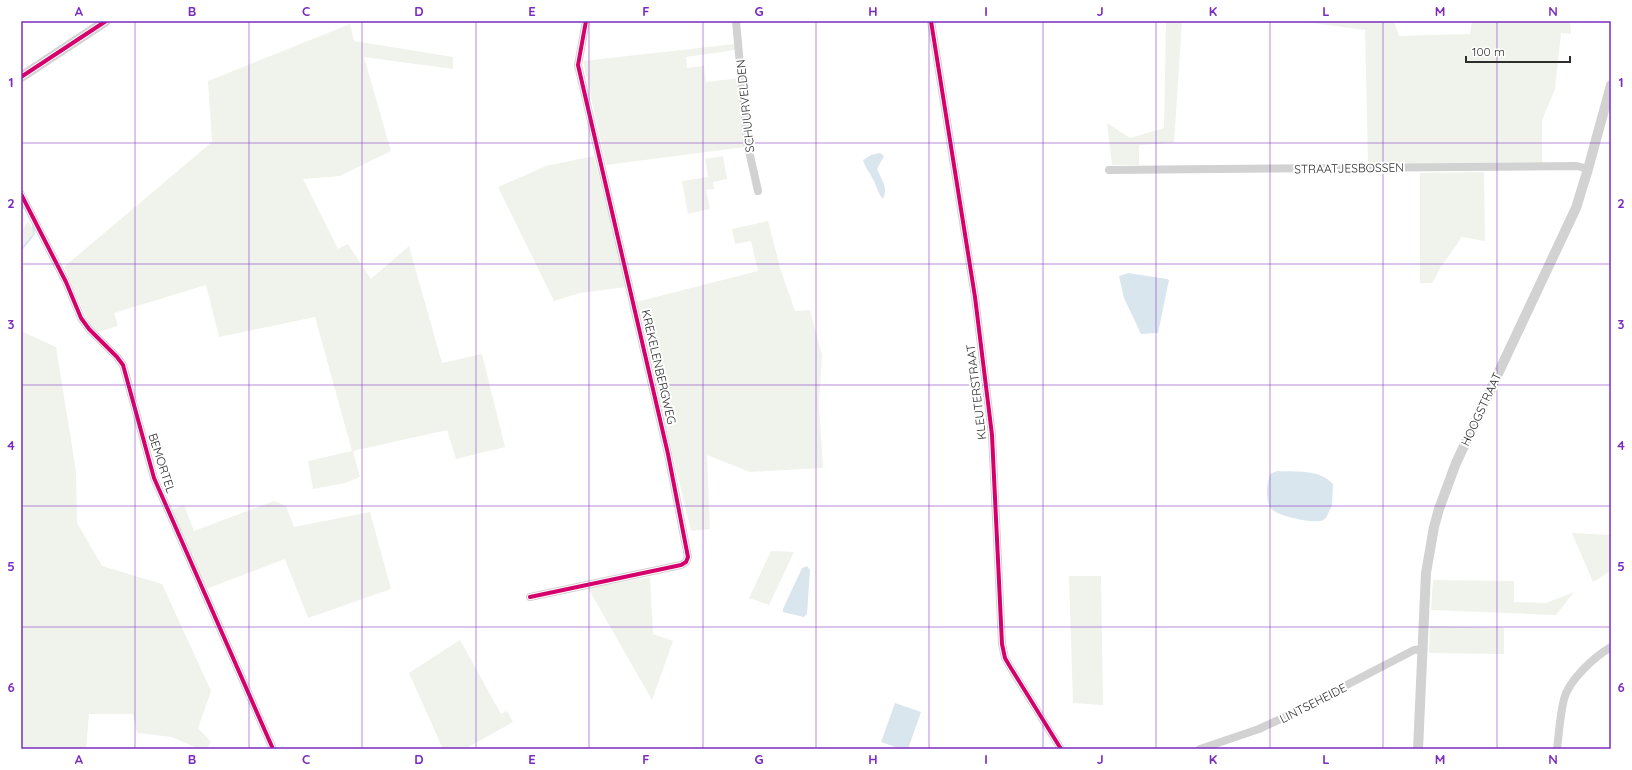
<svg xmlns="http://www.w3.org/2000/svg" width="1632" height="770" font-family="Quicksand,sans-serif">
  <rect width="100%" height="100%" fill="#fff"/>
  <g fill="#f0f3ec">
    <path d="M 1166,21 L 1182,21 L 1174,143 L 1139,145 L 1139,165 L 1112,165 L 1107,123 L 1130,138 L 1164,128 Z"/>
    <path d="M 1297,21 L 1394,21 L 1399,36 L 1470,34 L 1472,21 L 1570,21 L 1571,34 L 1561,33 L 1555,89 L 1542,120 L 1542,163 L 1368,164 L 1365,30 Z"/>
    <path d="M 350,24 L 354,41 L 453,57 L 453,69 L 364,57 L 391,151 L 340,176 L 303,179 L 338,249 L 348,244 L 371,279 L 409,246 L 442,363 L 482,354 L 505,447 L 456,459 L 447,430 L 353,451 L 360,477 L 345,483 L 313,489 L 308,461 L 352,451 L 315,317 L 219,337 L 206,285 L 114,313 L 118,326 L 98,332 L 91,328 L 64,267 L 212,142 L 208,81 Z"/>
    <path d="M 735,44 L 735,50 L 686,57 L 687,68 L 704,66 L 706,82 L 739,78 L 745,147 L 606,165 L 583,61 Z"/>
    <path d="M 594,156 L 627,287 L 580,293 L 554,301 L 498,187 L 546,166 Z"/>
    <path d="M 723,156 L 727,179 L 713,182 L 714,189 L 706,190 L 710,209 L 688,214 L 682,181 L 708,177 L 705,159 Z"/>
    <path d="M 1484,172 L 1485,241 L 1462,237 L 1441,267 L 1432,283 L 1420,283 L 1420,173 Z"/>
    <path d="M 768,221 L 781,271 L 795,311 L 810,310 L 822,355 L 819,405 L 823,468 L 750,472 L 707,455 L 710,529 L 691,531 L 636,302 L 758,271 L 751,241 L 735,244 L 732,229 Z"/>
    <path d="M 28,222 L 35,230 L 21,251 L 21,232 Z"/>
    <path d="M 21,331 L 56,347 L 76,471 L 77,523 L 102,566 L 162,584 L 211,691 L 198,728 L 211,742 L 207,749 L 199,749 L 172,737 L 137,733 L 133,714 L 89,714 L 86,749 L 21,749 Z"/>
    <path d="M 274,501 L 286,506 L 294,527 L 370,512 L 391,589 L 308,618 L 285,559 L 206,589 L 171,510 L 184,505 L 194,531 Z"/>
    <path d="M 1572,533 L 1611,535 L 1611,571 L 1593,582 Z"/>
    <path d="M 771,551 L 794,552 L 769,605 L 749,598 Z"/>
    <path d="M 1069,576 L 1101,576 L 1103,705 L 1073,703 Z"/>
    <path d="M 650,577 L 653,634 L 673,641 L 652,700 L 588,588 Z"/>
    <path d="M 1433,580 L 1514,581 L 1514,602 L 1546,603 L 1574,592 L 1556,615 L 1431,610 Z"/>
    <path d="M 1430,626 L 1504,628 L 1504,654 L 1429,653 Z"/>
    <path d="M 460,640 L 501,714 L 507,711 L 513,722 L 465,749 L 443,749 L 409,673 Z"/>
  </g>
  <g fill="#dae6ee">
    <path d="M 880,153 L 884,156 L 877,169 C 881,179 889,188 883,199 C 878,193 877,188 874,181 C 870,173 866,169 863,160 L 871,155 Z"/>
    <path d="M 1128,273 L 1167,279 L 1169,280 L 1158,333 L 1141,334 L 1124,298 L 1119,276 Z"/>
    <path d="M 1277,471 C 1295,472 1320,469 1333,484 L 1332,505 L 1326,518 C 1324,519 1322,521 1320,521 C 1310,523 1275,516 1270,507 C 1265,497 1267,484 1270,474 Z"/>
    <path d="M 807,566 L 810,570 L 807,614 L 804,617 L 783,612 L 783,609 L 802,568 Z"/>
    <path d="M 895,703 L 921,712 L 908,749 L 901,749 L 881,742 Z"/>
  </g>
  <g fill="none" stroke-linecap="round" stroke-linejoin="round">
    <g stroke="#dae6ee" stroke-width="2">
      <path d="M 21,203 L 24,208"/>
      <path d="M 21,250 L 34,234 L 33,226"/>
    </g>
    <g stroke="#d2d2d2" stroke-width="8">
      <path d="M 736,21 L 747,142 L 758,191"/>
      <path d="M 931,21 L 975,297 L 992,435 L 1002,644 L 1005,658 L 1009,665 L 1061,749"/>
      <path d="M 1109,170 L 1577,166 L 1588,169"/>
      <path d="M 21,194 L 66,282 L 81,318 L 89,329 L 117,357 L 123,365 L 154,478 L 273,749"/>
      <path d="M 530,597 L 681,565 L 686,562 L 688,557 L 668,454 L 578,65 L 586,21"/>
      <path d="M 1200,749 L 1259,729 L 1287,716 L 1414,650 L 1422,649"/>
      <path d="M 1557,749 C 1559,733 1560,715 1564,699 C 1569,680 1594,657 1611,647"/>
    </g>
    <g stroke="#d2d2d2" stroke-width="10">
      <path d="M 21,77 L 106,21"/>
      <path d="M 1418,749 L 1426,573 L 1434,527 L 1439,509 L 1456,463 L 1576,208 L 1588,169 L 1611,85"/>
    </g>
    <g stroke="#fff" stroke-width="6">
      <g id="cycleway">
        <path d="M 931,21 L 975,297 L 992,435 L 1002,644 L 1005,658 L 1009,665 L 1061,749"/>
        <path d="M 21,77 L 106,21"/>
        <path d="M 21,194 L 66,282 L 81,318 L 89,329 L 117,357 L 123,365 L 154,478 L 273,749"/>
        <path d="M 530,597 L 681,565 L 686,562 L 688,557 L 668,454 L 578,65 L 586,21"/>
      </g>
    </g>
    <use href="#cycleway" stroke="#d6006c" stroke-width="4"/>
  </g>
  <path fill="none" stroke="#7b2cbf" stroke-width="1" stroke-opacity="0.55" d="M 135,21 L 135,749M 249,21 L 249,749M 362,21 L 362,749M 476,21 L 476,749M 589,21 L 589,749M 703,21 L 703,749M 816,21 L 816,749M 929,21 L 929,749M 1043,21 L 1043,749M 1156,21 L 1156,749M 1270,21 L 1270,749M 1383,21 L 1383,749M 1497,21 L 1497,749M 21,143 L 1611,143M 21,264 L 1611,264M 21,385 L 1611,385M 21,506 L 1611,506M 21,627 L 1611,627"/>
  <g text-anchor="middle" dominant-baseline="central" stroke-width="4" stroke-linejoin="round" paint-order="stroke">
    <g font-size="12" fill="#2d2d2d" stroke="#fff">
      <text transform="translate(745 106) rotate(-96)">SCHUURVELDEN</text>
      <text transform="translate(1349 168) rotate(-1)">STRAATJESBOSSEN</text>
      <text transform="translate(659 367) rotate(77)">KREKELENBERGWEG</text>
      <text transform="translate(976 392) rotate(-97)">KLEUTERSTRAAT</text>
      <text transform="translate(1481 409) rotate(-65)">HOOGSTRAAT</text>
      <text transform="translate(162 463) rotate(72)">BEMORTEL</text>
      <text transform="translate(1313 703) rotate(-27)">LINTSEHEIDE</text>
    </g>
  </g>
  <rect width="1632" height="770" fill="none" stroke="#ffffff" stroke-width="44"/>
  <path d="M1466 56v6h104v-6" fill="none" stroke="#2d2d2d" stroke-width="2"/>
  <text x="1472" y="56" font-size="12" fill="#2d2d2d" stroke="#ffffff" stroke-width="3" paint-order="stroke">100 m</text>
  <rect x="22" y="22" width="1588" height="726" fill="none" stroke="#7b2cbf" stroke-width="1.5"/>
  <g font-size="13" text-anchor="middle" font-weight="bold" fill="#7b2cbf">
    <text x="79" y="16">A</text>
    <text x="192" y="16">B</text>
    <text x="306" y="16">C</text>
    <text x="419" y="16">D</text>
    <text x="532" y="16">E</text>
    <text x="646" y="16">F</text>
    <text x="759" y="16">G</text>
    <text x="873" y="16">H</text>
    <text x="986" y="16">I</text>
    <text x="1100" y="16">J</text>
    <text x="1213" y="16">K</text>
    <text x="1326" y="16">L</text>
    <text x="1440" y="16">M</text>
    <text x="1553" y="16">N</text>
    <text x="11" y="87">1</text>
    <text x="1621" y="87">1</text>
    <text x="11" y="208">2</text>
    <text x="1621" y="208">2</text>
    <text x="11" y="329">3</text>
    <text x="1621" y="329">3</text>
    <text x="11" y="450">4</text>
    <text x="1621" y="450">4</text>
    <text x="11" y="571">5</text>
    <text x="1621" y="571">5</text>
    <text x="11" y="692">6</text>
    <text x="1621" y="692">6</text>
    <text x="79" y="764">A</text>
    <text x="192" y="764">B</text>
    <text x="306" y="764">C</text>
    <text x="419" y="764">D</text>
    <text x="532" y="764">E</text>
    <text x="646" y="764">F</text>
    <text x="759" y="764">G</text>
    <text x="873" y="764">H</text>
    <text x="986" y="764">I</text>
    <text x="1100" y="764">J</text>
    <text x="1213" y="764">K</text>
    <text x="1326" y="764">L</text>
    <text x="1440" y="764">M</text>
    <text x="1553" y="764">N</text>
  </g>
</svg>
